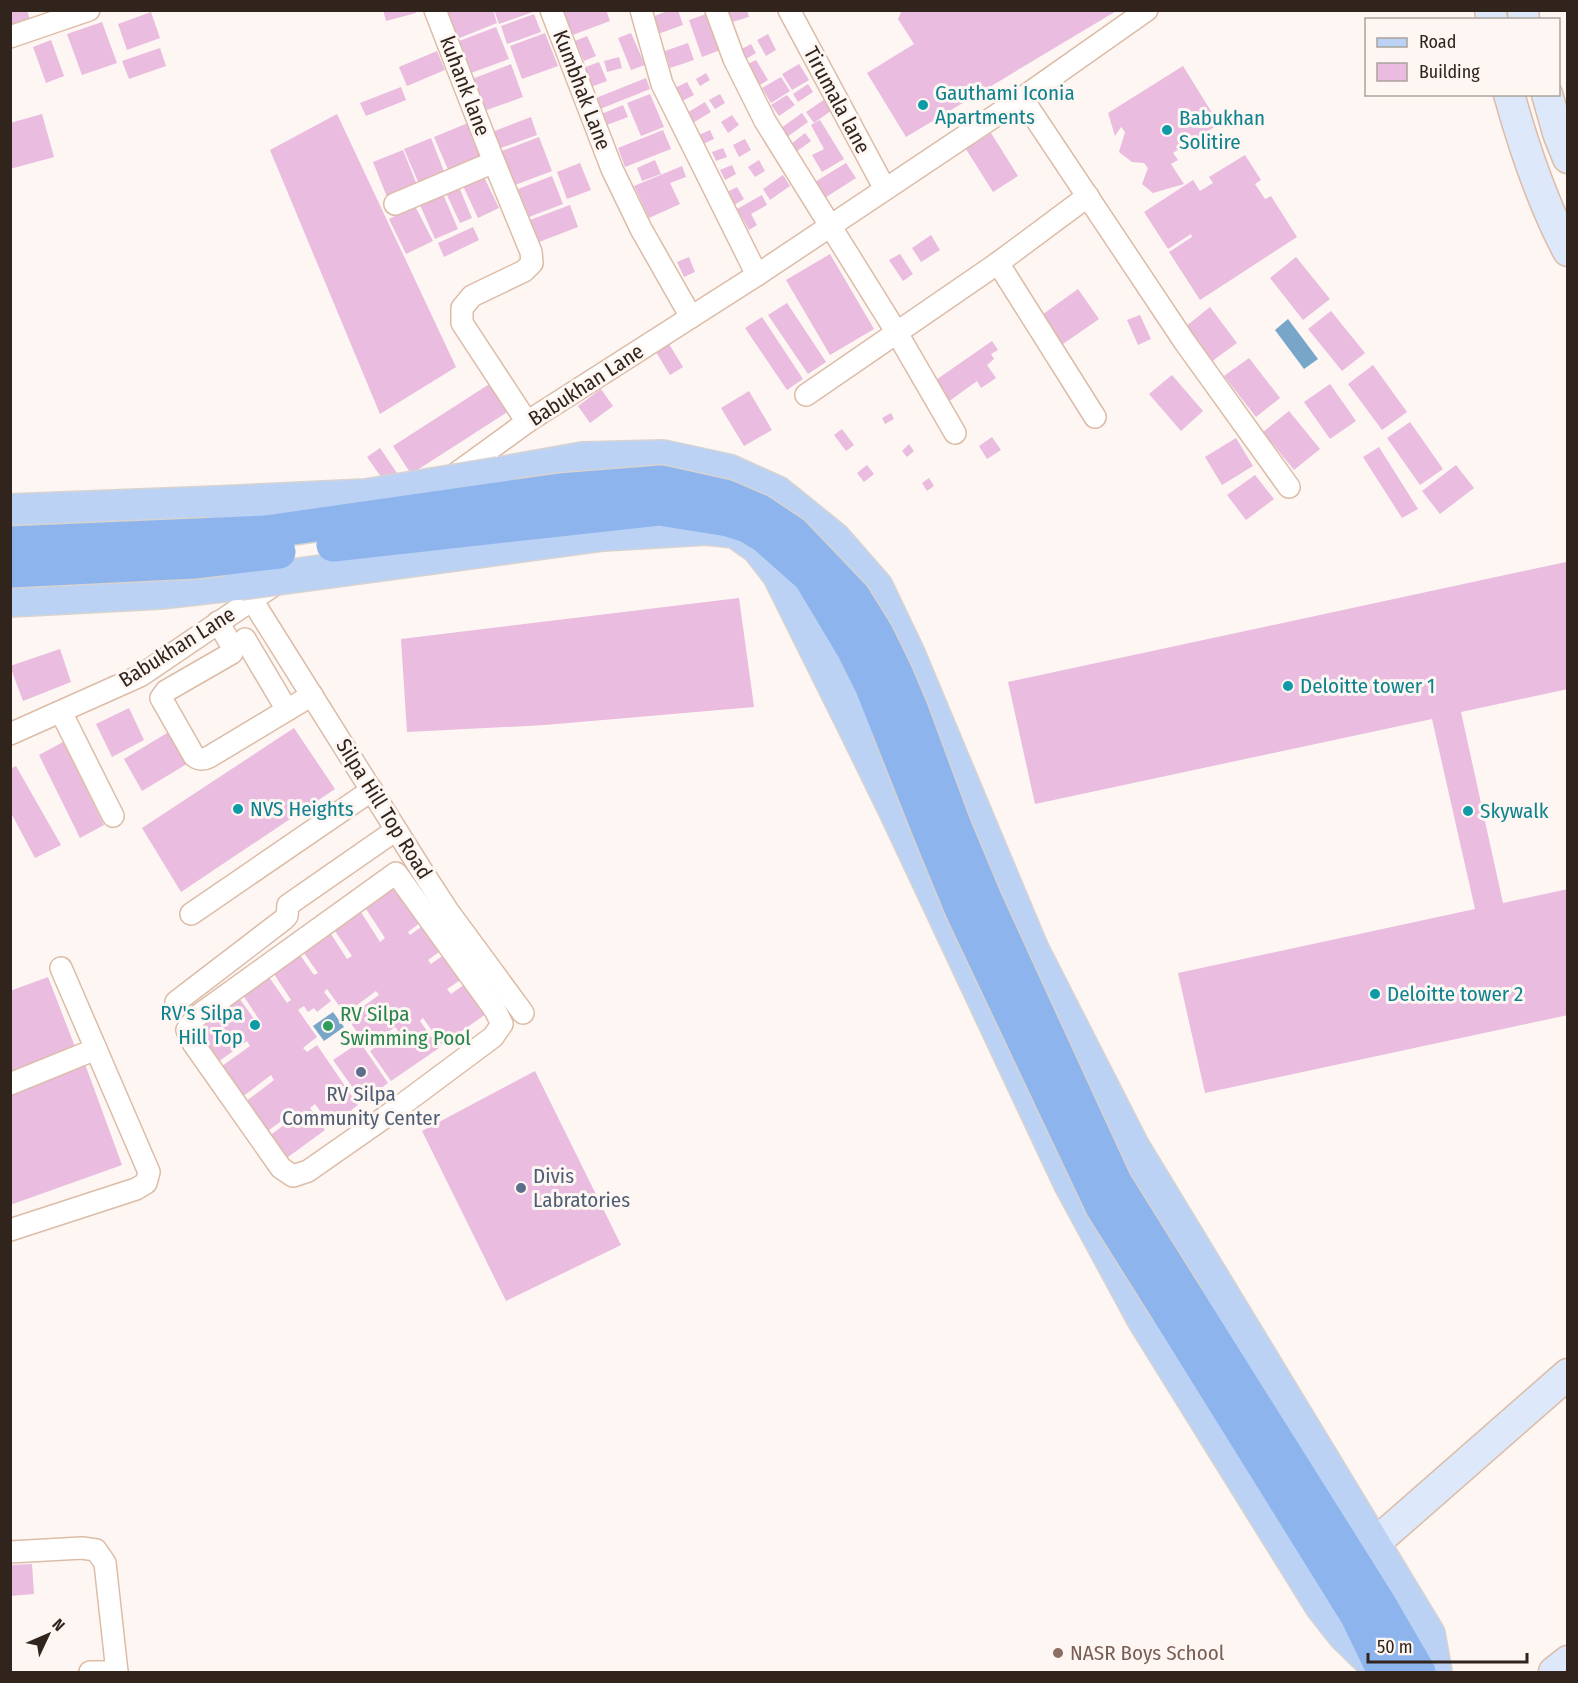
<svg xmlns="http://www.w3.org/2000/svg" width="1578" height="1683" font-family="'Fira Sans Condensed',sans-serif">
  <rect width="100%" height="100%" fill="#fdf6f2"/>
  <g fill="#77a6c8">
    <path d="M 1288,319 L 1318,359 L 1304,369 L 1275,330 Z"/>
    <path d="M 333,1012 L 344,1027 L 324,1041 L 313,1026 Z"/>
  </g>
  <g fill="#e9bce0">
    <path d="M 10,10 L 27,10 L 31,23 L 10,32 Z"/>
    <path d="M 383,10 L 416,10 L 416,13 L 386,21 Z"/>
    <path d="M 446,10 L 493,10 L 497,23 L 457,39 Z"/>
    <path d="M 494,10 L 536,10 L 536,11 L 499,24 Z"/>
    <path d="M 563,10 L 606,10 L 610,21 L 570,36 L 560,12 Z"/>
    <path d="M 670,10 L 678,10 L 683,25 L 658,34 L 652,17 Z"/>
    <path d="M 732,10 L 747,10 L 749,17 L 729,23 L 726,13 Z"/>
    <path d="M 902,10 L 1118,10 L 906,137 L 867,73 L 914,44 L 898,19 Z"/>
    <path d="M 151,12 L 160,38 L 127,50 L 118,24 Z"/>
    <path d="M 709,13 L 723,49 L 702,57 L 689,20 Z"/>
    <path d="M 534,14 L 541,32 L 507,44 L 501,26 Z"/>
    <path d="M 102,22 L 117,63 L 82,75 L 67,34 Z"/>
    <path d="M 496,27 L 509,59 L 471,73 L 459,41 Z"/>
    <path d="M 545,33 L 558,66 L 522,79 L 510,46 Z"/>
    <path d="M 631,33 L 645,65 L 631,70 L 618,38 Z"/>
    <path d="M 768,34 L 776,50 L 766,56 L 757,40 Z"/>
    <path d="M 587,36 L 596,56 L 584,61 L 575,41 Z"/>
    <path d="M 51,40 L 64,76 L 46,83 L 33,47 Z"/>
    <path d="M 688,43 L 694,60 L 670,68 L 665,51 Z"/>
    <path d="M 751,44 L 756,53 L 746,59 L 740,50 Z"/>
    <path d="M 160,48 L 166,66 L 129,79 L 122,61 Z"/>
    <path d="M 437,51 L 445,70 L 407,86 L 399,67 Z"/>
    <path d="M 619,57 L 622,68 L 607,72 L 604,61 Z"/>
    <path d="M 756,60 L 768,80 L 760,85 L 748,64 Z"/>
    <path d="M 599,62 L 607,81 L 591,87 L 583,68 Z"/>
    <path d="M 511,64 L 523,97 L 484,111 L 472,79 Z"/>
    <path d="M 799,64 L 809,80 L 792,90 L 782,74 Z"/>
    <path d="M 1183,66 L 1219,124 L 1173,153 L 1178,160 L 1171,164 L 1184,184 L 1153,193 L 1142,184 L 1148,168 L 1144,163 L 1132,162 L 1119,152 L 1125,132 L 1121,127 L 1115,136 L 1108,113 Z"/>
    <path d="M 706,73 L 710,80 L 700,86 L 696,79 Z"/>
    <path d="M 781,77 L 790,91 L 771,103 L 762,88 Z"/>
    <path d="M 646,78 L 650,89 L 600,109 L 596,98 Z"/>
    <path d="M 687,82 L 694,95 L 682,101 L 675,88 Z"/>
    <path d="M 808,84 L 813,92 L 798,102 L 793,94 Z"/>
    <path d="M 401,87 L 406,100 L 366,116 L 360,103 Z"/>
    <path d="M 650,94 L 664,127 L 641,136 L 627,103 Z"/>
    <path d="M 720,94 L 725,103 L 715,109 L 709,100 Z"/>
    <path d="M 787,95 L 795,105 L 779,116 L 771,105 Z"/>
    <path d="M 825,99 L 832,110 L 814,123 L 806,112 Z"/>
    <path d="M 705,102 L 711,112 L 691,124 L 685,114 Z"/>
    <path d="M 623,105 L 628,117 L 604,126 L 599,115 Z"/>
    <path d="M 802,113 L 808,122 L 787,137 L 781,128 Z"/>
    <path d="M 42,114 L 54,157 L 10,169 L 10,123 Z"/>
    <path d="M 337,114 L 456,367 L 380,414 L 270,150 Z"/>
    <path d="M 732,115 L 739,125 L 728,133 L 721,122 Z"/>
    <path d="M 531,117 L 537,135 L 498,149 L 492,132 Z"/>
    <path d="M 820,120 L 844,159 L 822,172 L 812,155 L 824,149 L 811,125 Z"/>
    <path d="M 468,123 L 482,158 L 449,172 L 434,137 Z"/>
    <path d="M 663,130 L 671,149 L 625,167 L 618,148 Z"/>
    <path d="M 710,130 L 714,139 L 703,144 L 699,135 Z"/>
    <path d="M 805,133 L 811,141 L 796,152 L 791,144 Z"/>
    <path d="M 991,133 L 1018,176 L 993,192 L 966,149 Z"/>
    <path d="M 539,137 L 552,171 L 515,185 L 502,151 Z"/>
    <path d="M 431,138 L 445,174 L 419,184 L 404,149 Z"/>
    <path d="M 745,139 L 751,150 L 739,157 L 733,145 Z"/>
    <path d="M 723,148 L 727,157 L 716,161 L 712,152 Z"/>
    <path d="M 403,150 L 417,185 L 387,197 L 373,162 Z"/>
    <path d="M 1245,155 L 1261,180 L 1255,184 L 1265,199 L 1271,196 L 1297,237 L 1200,300 L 1169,252 L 1192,237 L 1191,234 L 1168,249 L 1144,212 L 1193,180 L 1200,191 L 1213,183 L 1209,177 Z"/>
    <path d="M 655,160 L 661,174 L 642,181 L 637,168 Z"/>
    <path d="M 759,160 L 765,171 L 755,177 L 748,167 Z"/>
    <path d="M 580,163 L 591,190 L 567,199 L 557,172 Z"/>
    <path d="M 846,163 L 856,178 L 820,201 L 810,185 Z"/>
    <path d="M 732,165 L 736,174 L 725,180 L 720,170 Z"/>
    <path d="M 682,166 L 686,177 L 670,183 L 680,204 L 649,218 L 634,186 Z"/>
    <path d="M 783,175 L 790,186 L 770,200 L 763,189 Z"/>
    <path d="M 552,176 L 563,204 L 529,217 L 518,189 Z"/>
    <path d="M 484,177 L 499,208 L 478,218 L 463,186 Z"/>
    <path d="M 459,187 L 472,218 L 460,223 L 446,193 Z"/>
    <path d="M 737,187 L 744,199 L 734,205 L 727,192 Z"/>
    <path d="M 443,194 L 458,229 L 435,239 L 420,205 Z"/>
    <path d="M 762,195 L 767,205 L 751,214 L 757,225 L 749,230 L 737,209 Z"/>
    <path d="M 570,205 L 578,227 L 539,242 L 530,220 Z"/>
    <path d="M 415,206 L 433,241 L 406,254 L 389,219 Z"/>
    <path d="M 473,227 L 479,240 L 444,257 L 438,243 Z"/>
    <path d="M 931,235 L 940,250 L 921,262 L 912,248 Z"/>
    <path d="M 830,254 L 874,329 L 830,355 L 786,280 Z"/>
    <path d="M 900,254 L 913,274 L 903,281 L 889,260 Z"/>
    <path d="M 689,257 L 695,272 L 684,277 L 677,262 Z"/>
    <path d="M 1296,257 L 1330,299 L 1303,320 L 1270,278 Z"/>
    <path d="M 1078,289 L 1099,319 L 1060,346 L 1039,317 Z"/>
    <path d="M 787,303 L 826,362 L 808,374 L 768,315 Z"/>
    <path d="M 1210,307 L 1237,343 L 1211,362 L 1185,327 Z"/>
    <path d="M 1331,311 L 1365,353 L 1342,371 L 1308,329 Z"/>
    <path d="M 1140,315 L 1151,339 L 1138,345 L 1127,320 Z"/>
    <path d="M 762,317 L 803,379 L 787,390 L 745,328 Z"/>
    <path d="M 992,341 L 998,350 L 991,354 L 994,359 L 987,365 L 996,378 L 981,388 L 977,381 L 948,402 L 933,382 Z"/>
    <path d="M 669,344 L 683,367 L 670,375 L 656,352 Z"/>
    <path d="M 1249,358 L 1280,398 L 1256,417 L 1224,376 Z"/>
    <path d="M 1373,365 L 1407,412 L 1382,430 L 1348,384 Z"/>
    <path d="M 1172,375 L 1203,411 L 1181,431 L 1149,394 Z"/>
    <path d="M 491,383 L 509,411 L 411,474 L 393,446 Z"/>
    <path d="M 1330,384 L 1356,421 L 1330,439 L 1304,402 Z"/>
    <path d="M 601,389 L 613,406 L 590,423 L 578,406 Z"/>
    <path d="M 749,391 L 772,430 L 744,446 L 721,408 Z"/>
    <path d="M 1289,411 L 1320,449 L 1294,470 L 1263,432 Z"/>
    <path d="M 891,413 L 894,419 L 885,424 L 882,418 Z"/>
    <path d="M 1410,422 L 1443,469 L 1420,485 L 1387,438 Z"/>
    <path d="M 842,429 L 854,445 L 846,451 L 834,435 Z"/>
    <path d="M 992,437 L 1001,450 L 987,459 L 979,446 Z"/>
    <path d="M 1236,438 L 1253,466 L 1222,485 L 1205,457 Z"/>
    <path d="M 909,444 L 914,451 L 907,457 L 902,451 Z"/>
    <path d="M 1379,447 L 1418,509 L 1402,518 L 1363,457 Z"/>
    <path d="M 380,448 L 401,479 L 389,488 L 367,457 Z"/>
    <path d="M 867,465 L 874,474 L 864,482 L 857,473 Z"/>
    <path d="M 1456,465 L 1474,488 L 1440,514 L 1422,491 Z"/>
    <path d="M 1255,475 L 1274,499 L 1246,520 L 1227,495 Z"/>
    <path d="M 929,478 L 934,486 L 927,491 L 922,483 Z"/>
    <path d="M 1566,562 L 1568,567 L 1568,689 L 1461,712 L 1503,903 L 1568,889 L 1568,1015 L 1205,1093 L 1178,973 L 1475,909 L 1432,719 L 1035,804 L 1008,682 Z"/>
    <path d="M 739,598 L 754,707 L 545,725 L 407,732 L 401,639 Z"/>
    <path d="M 60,649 L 71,682 L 23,701 L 10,666 Z"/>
    <path d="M 129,708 L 144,740 L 112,757 L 96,724 Z"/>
    <path d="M 294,728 L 335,789 L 181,892 L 142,828 Z"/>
    <path d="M 172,730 L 190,762 L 142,791 L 124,759 Z"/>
    <path d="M 63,742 L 104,825 L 80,838 L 39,755 Z"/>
    <path d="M 16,766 L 61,845 L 35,858 L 10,811 L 10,769 Z"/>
    <path d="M 397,886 L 421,922 L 408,932 L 410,935 L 424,925 L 442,950 L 428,960 L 431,964 L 445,954 L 462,979 L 447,989 L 451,994 L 465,984 L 486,1014 L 442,1045 L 423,1018 L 420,1021 L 439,1048 L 391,1081 L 370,1051 L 398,1030 L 395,1027 L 368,1047 L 347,1018 L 379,995 L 376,991 L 345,1014 L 327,989 L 324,992 L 331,1001 L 317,1012 L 314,1008 L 308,1012 L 304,1006 L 298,1010 L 317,1037 L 303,1048 L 307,1052 L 317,1045 L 358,1105 L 331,1126 L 315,1104 L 310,1108 L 325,1130 L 284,1160 L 268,1137 L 297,1115 L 295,1111 L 265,1133 L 245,1102 L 274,1080 L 271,1075 L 242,1097 L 222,1066 L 250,1046 L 247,1041 L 218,1062 L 196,1029 L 239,998 L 257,1023 L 260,1021 L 243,995 L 269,977 L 287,1003 L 291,1000 L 274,974 L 300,955 L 314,975 L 318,973 L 304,953 L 331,934 L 347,959 L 352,956 L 335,931 L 361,912 L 380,942 L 385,938 L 366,909 Z"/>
    <path d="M 48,977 L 77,1052 L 10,1078 L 10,991 Z"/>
    <path d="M 360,1042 L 388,1083 L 363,1102 L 333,1060 Z"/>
    <path d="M 85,1064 L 122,1165 L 10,1205 L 10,1092 Z"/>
    <path d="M 535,1071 L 621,1245 L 506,1301 L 422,1131 Z"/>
    <path d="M 32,1564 L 34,1594 L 10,1596 L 10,1565 Z"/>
  </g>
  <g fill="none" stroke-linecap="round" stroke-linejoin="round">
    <g stroke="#dcbca7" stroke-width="24">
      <g id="street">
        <path d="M 435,10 L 494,162"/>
        <path d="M 551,10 L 612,169 L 641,229 L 691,317"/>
        <path d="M 641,10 L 662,84 L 757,275"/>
        <path d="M 716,10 L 734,59 L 765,121 L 897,333 L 955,433"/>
        <path d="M 789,10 L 885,189"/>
        <path d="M 10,37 L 89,10"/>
        <path d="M 1022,98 L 1184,341 L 1289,487"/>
        <path d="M 395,204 L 494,162 L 531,252 L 532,263 L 524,271 L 472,296 L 462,308 L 462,323 L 527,422"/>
        <path d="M 998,263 L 1095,417"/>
        <path d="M 806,395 L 998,263 L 1088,196"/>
        <path d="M 450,478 L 527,422 L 757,275 L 1022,98 L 1147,10"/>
        <path d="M 252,600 L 422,871 L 448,911 L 523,1013"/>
        <path d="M 218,622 L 233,648 L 232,653 L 166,691 L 161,698 L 194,756 C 199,760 203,760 209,757 L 312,695"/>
        <path d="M 245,639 L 287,710"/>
        <path d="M 61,712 L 113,816"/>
        <path d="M 10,734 L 140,676 L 277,583"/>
        <path d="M 396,873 L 495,1010 L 502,1024 L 493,1037 L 391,1113 L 308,1171 L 293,1176 L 281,1168 L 193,1043 L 187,1030 L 196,1017 Z"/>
        <path d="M 191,914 L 372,790"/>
        <path d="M 176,1002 L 283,920 L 287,916 L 288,905 L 396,830"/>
        <path d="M 10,1084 L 96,1049"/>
        <path d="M 10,1230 L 136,1189 L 146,1183 L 149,1172 L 61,968"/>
        <path d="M 10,1552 L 82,1548 L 96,1550 L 105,1563 L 117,1672"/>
        <path d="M 90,1672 L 117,1672"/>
      </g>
    </g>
    <g stroke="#dcbca7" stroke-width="33">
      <g id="secondary">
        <path d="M 1490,10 L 1492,20"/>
        <path d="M 1523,10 L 1524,20"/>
        <path d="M 1509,94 C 1524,148 1542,202 1568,251"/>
        <path d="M 1547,94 L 1558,133 L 1568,158"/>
        <path d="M 1374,1544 L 1568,1374"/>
        <path d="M 1554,1672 L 1568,1661"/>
      </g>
    </g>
    <g stroke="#d6d3d2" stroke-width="36">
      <g id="primary">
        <path d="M 499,474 L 583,459 L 663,457 L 728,471 L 777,493 L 834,539 L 876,587 L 908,654 L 1032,950 L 1132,1146 L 1428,1634 L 1435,1672"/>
        <path d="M 10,511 L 217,503"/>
        <path d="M 10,600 L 160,592 L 240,583"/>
        <path d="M 856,729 L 896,811 L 1071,1184 L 1144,1319 L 1322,1606 L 1344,1634 L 1382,1671"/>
      </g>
    </g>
    <g stroke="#d6d3d2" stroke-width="36">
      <g id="highway">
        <path d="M 1188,1299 L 1379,1603 L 1419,1672"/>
        <path d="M 1168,1312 L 1357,1616 L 1384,1672"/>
      </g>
    </g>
    <use href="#street" stroke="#fff" stroke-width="21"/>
    <use href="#secondary" stroke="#dde8fa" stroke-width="30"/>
    <use href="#primary" stroke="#bbd2f4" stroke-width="33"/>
    <use href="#highway" stroke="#8db4ed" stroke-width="33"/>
    <g stroke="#d6d3d2" stroke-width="36" stroke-linecap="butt">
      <g id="primary-bridge">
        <path d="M 217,503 L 366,496 L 499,474"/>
        <path d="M 240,583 L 603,534 L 707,528 L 735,531 L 758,547 L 779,574 L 856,729"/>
      </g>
    </g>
    <g stroke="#d6d3d2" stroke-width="36" stroke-linecap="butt">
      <g id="highway-bridge">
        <path d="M 10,543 L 266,532 L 560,490 L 662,482 L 725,496 L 760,511 L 793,533 L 854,597 L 877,634 L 896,673 L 912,711 L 955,827 L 986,901 L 1115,1182 L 1188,1299"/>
        <path d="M 333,545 L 659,509 L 728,520 L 747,526 L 765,537 L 810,577 L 853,649 L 871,685 L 931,836 L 962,911 L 1102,1207 L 1168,1312"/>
        <path d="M 10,571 L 194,562 L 279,552"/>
      </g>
    </g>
    <use href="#primary-bridge" stroke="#bbd2f4" stroke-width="33"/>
    <use href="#highway-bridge" stroke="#8db4ed" stroke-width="33"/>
  </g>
  <g fill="#0f9aa8" stroke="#fdf6f2" stroke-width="2">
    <circle cx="923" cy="105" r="6"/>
    <circle cx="1167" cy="130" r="6"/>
    <circle cx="1288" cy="686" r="6"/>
    <circle cx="238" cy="809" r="6"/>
    <circle cx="1468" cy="811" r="6"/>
    <circle cx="1375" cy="994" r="6"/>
    <circle cx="255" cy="1025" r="6"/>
  </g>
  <circle fill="#2e9e5b" stroke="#fdf6f2" stroke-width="2" cx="328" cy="1026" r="6"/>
  <g fill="#5c6f8a" stroke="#fdf6f2" stroke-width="2">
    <circle cx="361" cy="1072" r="6"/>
    <circle cx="521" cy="1188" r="6"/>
  </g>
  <circle fill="#8d6e63" stroke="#fdf6f2" stroke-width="2" cx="1058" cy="1653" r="6"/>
  <g text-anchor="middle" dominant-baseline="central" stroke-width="6" stroke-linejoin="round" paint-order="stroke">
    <g font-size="21" fill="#30241c" stroke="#fdf6f2">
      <text transform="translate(465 86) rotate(69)">kuhank lane</text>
      <text transform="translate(582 90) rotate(69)">Kumbhak Lane</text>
      <text transform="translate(837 100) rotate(62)">Tirumala lane</text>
      <text transform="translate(586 385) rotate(-33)">Babukhan Lane</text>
      <text transform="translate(177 647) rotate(-32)">Babukhan Lane</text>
      <text transform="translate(384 809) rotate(58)">Silpa Hill Top Road</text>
    </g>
    <g font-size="21" fill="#0d838f" stroke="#fdf6f2" text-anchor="start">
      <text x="935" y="93">Gauthami Iconia<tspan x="935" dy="24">Apartments</tspan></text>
      <text x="1179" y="118">Babukhan<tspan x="1179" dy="24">Solitire</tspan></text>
      <text x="1300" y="686">Deloitte tower 1</text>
      <text x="250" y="809">NVS Heights</text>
      <text x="1480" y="811">Skywalk</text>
      <text x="1387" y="994">Deloitte tower 2</text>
      <text x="243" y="1013" text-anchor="end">RV's Silpa<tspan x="243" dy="24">Hill Top</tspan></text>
    </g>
    <g font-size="21" fill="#27864d" stroke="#fdf6f2" text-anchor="start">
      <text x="340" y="1014">RV Silpa<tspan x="340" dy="24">Swimming Pool</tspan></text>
    </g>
    <g font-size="21" fill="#4e5e75" stroke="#fdf6f2">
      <text x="361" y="1094">RV Silpa<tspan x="361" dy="24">Community Center</tspan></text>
      <text x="533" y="1176" text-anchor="start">Divis<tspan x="533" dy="24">Labratories</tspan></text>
    </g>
    <g font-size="21" fill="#785e54" stroke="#fdf6f2" text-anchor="start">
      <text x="1070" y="1653">NASR Boys School</text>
    </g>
  </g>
  <rect width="1578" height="1683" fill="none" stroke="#30241c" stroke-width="24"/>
  <rect x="1365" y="18" width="195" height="78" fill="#fdf6f2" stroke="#aba29c" stroke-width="1.5"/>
  <rect x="1377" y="38" width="30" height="9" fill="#bbd2f4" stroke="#aba29c" stroke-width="1.5"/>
  <text x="1419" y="48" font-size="18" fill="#30241c">Road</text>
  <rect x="1377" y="63" width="30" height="18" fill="#e9bce0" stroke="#aba29c" stroke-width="1.5"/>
  <text x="1419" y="78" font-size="18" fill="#30241c">Building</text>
  <g transform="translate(48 1635) rotate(46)" stroke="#fdf6f2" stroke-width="4.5" paint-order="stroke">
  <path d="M0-4.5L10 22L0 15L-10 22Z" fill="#30241c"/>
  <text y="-9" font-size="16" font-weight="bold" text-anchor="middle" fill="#30241c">N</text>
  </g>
  <path d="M1368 1653v9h159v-9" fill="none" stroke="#30241c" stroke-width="3"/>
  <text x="1377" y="1653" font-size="18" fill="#30241c" stroke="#fdf6f2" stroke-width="4.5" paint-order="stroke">50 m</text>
</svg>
